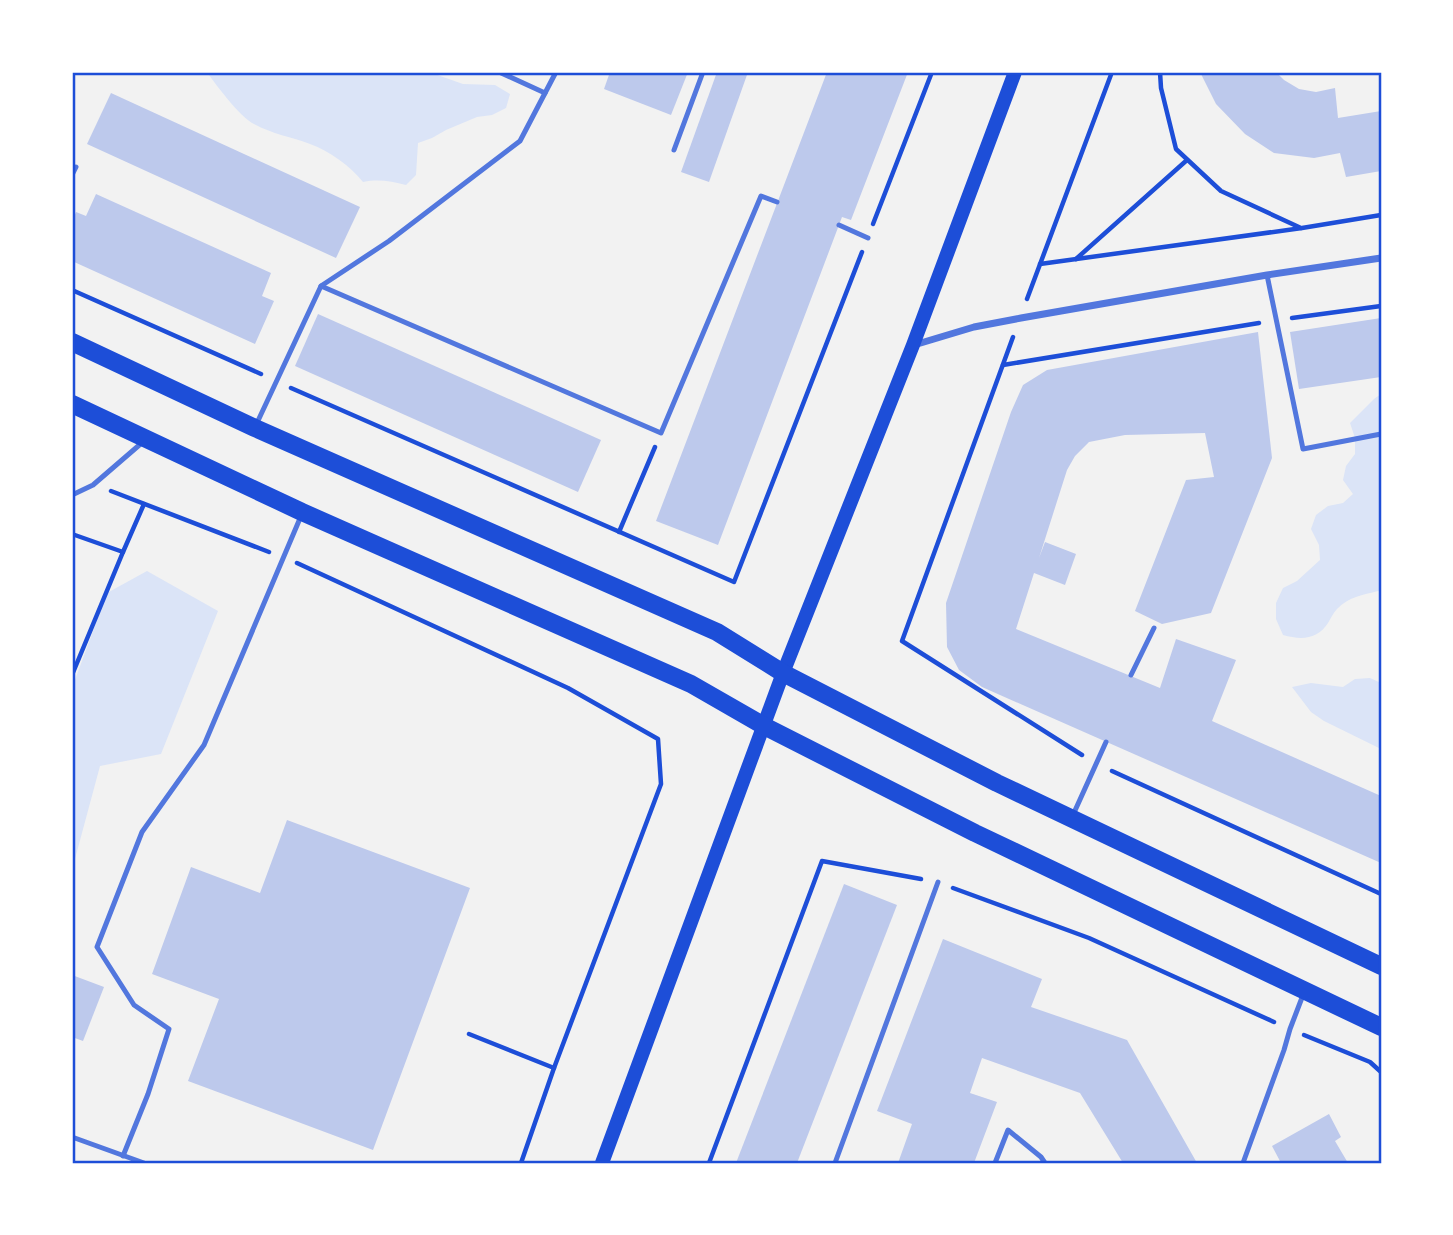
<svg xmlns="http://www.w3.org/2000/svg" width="1453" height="1235" font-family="'Nunito Sans',sans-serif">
  <rect width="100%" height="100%" fill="#f2f2f2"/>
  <g fill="#dbe4f7">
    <path d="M 207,72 L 429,72 L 463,84 L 495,85 L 510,94 L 506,108 L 492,115 L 477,117 L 446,130 L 432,138 L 418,143 L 416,175 L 406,185 C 391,181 378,179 363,182 C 350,166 330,151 310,144 C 292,137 272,134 254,124 C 240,117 216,85 207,72 Z"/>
    <path d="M 1381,394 L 1381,592 L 1378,591 C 1363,595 1348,597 1337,609 C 1333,613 1331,618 1328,623 C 1317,640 1301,640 1283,635 L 1276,619 L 1276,603 L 1283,588 L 1297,581 L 1320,560 L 1319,545 L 1311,529 L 1316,515 L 1328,506 L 1343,503 L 1353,494 L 1343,480 L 1346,466 L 1355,454 L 1355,438 L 1350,423 L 1374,399 Z"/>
    <path d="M 147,571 L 218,611 L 161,754 L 100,766 L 72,870 L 72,688 L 107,593 Z"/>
    <path d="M 1370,678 L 1381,683 L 1381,749 L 1324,721 L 1311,712 L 1292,687 L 1311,683 L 1343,687 L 1355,679 Z"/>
  </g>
  <g fill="#bdc9ec">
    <path d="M 610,72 L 688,72 L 671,115 L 604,89 Z"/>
    <path d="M 717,72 L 748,72 L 709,182 L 681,172 Z"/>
    <path d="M 827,72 L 908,72 L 851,220 L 842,217 L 718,545 L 656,521 Z"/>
    <path d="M 1200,72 L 1276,72 L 1284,80 L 1299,89 L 1316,92 L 1335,88 L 1338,118 L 1381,111 L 1381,171 L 1346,177 L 1340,153 L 1314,158 L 1274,153 L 1245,134 L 1216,104 Z"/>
    <path d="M 111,93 L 360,207 L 336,258 L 87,144 Z"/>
    <path d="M 96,194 L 271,273 L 262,296 L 274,301 L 255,344 L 72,261 L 72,222 L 76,212 L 86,216 Z"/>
    <path d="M 318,314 L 601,440 L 578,492 L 295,366 Z"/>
    <path d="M 1381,318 L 1381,377 L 1299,389 L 1290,332 Z"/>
    <path d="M 1258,332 L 1272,458 L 1211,613 L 1162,624 L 1135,611 L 1186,480 L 1214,477 L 1205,433 L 1125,435 L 1089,442 L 1075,456 L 1067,470 L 1039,558 L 1045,542 L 1076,554 L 1065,585 L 1034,573 L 1016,629 L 1160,688 L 1176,639 L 1236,660 L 1212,721 L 1381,796 L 1381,863 L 982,687 L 959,670 L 947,647 L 946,603 L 1011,412 L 1023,385 L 1047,370 Z"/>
    <path d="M 287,820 L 470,888 L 373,1150 L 188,1081 L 219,999 L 152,974 L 191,867 L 260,893 Z"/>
    <path d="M 844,884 L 897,905 L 797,1163 L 736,1163 Z"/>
    <path d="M 943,939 L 1042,979 L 1031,1007 L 1127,1040 L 1197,1163 L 1123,1163 L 1080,1093 L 982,1058 L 970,1093 L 997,1102 L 974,1163 L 898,1163 L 912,1124 L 877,1111 Z"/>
    <path d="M 72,975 L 104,987 L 83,1041 L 72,1037 Z"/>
    <path d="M 1329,1114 L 1341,1137 L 1335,1141 L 1348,1163 L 1281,1163 L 1272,1146 Z"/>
  </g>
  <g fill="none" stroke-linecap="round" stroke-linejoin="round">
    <g stroke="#1d4ed8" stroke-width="4.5">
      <path d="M 1160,72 L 1161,88 L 1176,149 L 1221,191 L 1301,228"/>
      <path d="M 873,224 L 932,72"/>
      <path d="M 1076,259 L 1187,160"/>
      <path d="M 1040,264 L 1302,228 L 1381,215"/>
      <path d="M 72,290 L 261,374"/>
      <path d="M 1027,299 L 1112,72"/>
      <path d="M 1292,318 L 1381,306"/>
      <path d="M 1013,337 L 902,641 L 1082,755"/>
      <path d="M 1003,365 L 1259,323"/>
      <path d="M 291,388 L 734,582 L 862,252"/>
      <path d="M 111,491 L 269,552"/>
      <path d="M 619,532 L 655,447"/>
      <path d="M 72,534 L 123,552 L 72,675"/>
      <path d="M 123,552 L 144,504"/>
      <path d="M 297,563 L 568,688 L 658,739 L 661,784 L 554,1068 L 521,1163"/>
      <path d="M 1112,771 L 1381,894"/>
      <path d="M 953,888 L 1089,938 L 1274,1022"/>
      <path d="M 469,1034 L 554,1068"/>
      <path d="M 1304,1035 L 1370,1062 L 1381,1072"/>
      <path d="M 709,1163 L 822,861 L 921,879"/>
    </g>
    <g stroke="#5277de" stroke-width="5">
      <path d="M 499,72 L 545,93"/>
      <path d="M 674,150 L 703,72"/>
      <path d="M 72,175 L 76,167"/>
      <path d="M 839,225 L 868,238"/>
      <path d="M 1267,275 L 1303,449 L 1381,434"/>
      <path d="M 321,286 L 661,433 L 761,196 L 777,202"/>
      <path d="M 256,425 L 321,286 L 389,241 L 520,141 L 556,72"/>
      <path d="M 72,495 L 93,485 L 144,441"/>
      <path d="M 1131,675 L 1154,628"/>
      <path d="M 1073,815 L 1106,742"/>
      <path d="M 72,1137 L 144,1163"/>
      <path d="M 123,1156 L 148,1094 L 169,1029 L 134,1005 L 97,947 L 142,832 L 204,745 L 301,516"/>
      <path d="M 835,1163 L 938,882"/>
      <path d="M 995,1163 L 1008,1130 L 1041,1157 L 1045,1163"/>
      <path d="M 1243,1163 L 1284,1050 L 1290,1029 L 1303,995"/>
    </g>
    <path stroke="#5277de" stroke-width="7" d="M 914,345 L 974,327 L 1021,318 L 1267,275 L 1381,258"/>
    <path stroke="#1d4ed8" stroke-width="14" d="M 602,1163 L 783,673 L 913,345 L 1015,72"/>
    <g stroke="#1d4ed8" stroke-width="18">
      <path d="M 72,342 L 255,428 L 717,632 L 783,673 L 997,783 L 1381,966"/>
      <path d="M 72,404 L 302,512 L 691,684 L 764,726 L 975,833 L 1381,1027"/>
    </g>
  </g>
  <rect width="1453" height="1235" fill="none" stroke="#ffffff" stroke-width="147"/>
  <rect x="74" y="74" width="1306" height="1088" fill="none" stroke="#1d4ed8" stroke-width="2.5"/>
</svg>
